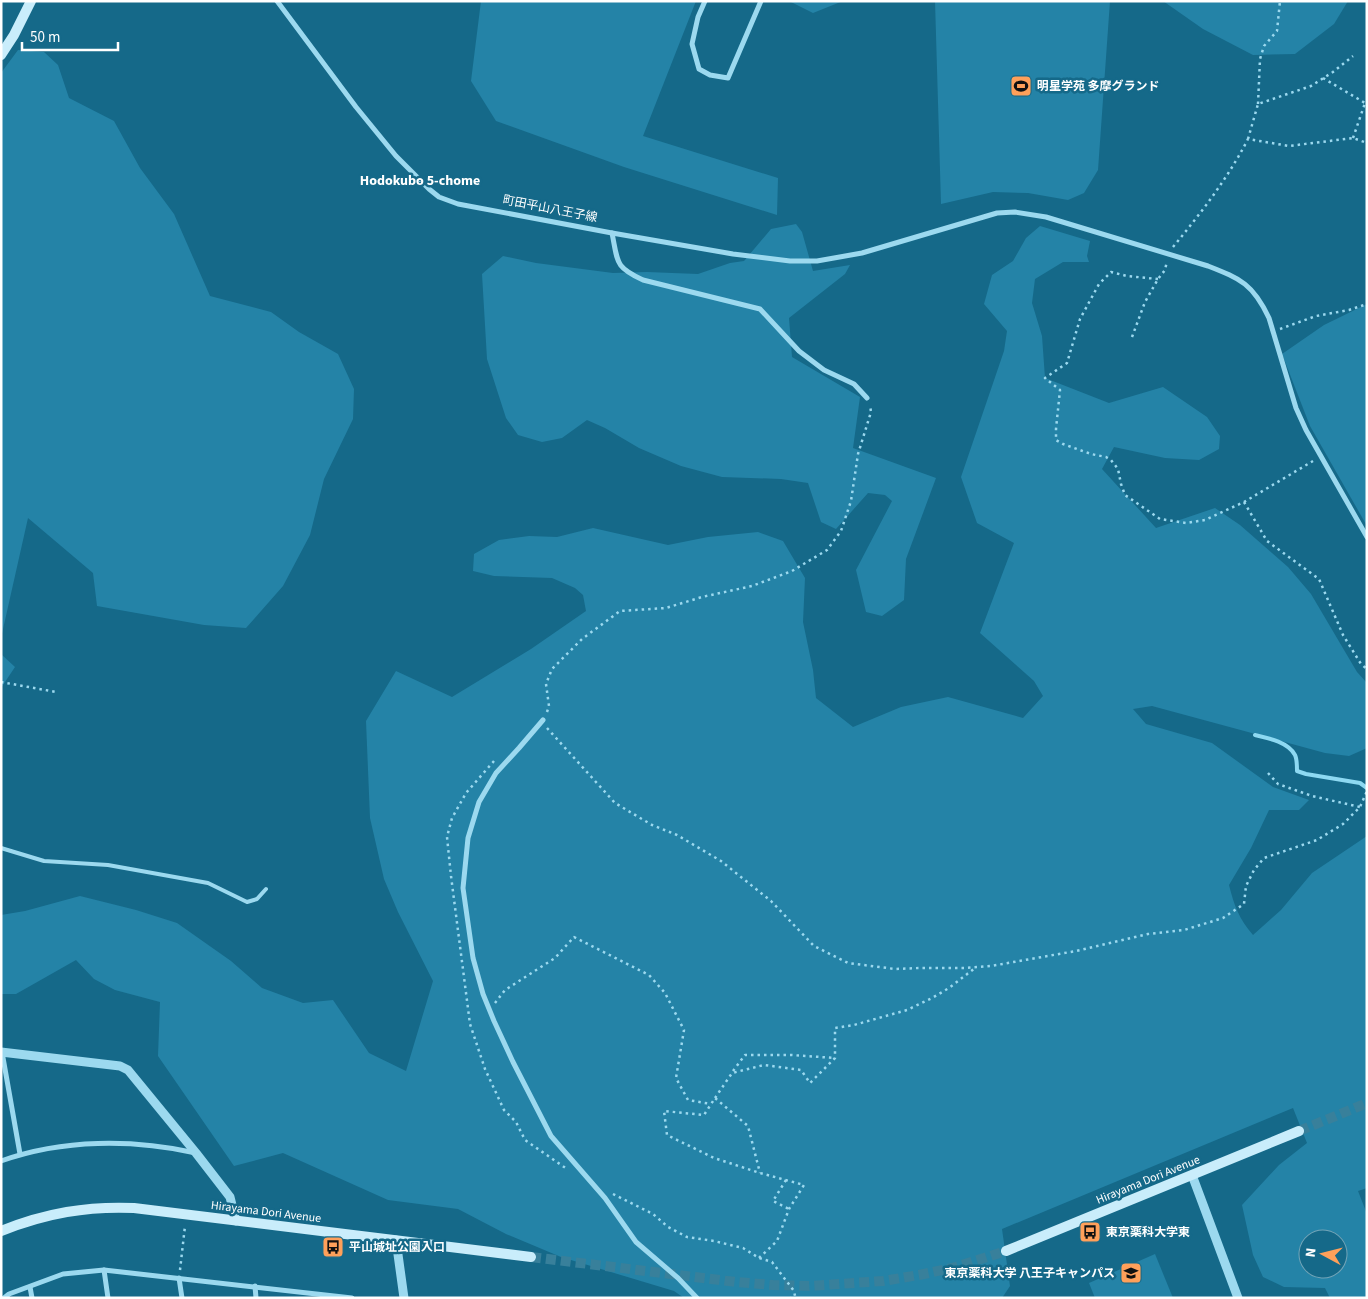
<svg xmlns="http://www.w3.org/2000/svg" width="1368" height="1299" font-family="'Source Sans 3','Noto Sans JP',sans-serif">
  <rect width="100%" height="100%" fill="#156989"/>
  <g fill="#2483a7" fill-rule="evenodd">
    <path d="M 481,1 L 696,1 L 643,136 L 778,178 L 777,215 L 624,167 L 496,121 L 471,81 Z"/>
    <path d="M 789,1 L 843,1 L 813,13 Z"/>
    <path d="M 935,1 L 1110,1 L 1098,170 L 1084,193 L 1068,200 L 1028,193 L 993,192 L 941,204 Z"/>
    <path d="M 1163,1 L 1348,1 L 1334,24 L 1295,54 L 1253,55 L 1203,29 Z"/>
    <path d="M 18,50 L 44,52 L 58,65 L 69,98 L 114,121 L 140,168 L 174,214 L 210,296 L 271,312 L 299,332 L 338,354 L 354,389 L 353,419 L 324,479 L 310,535 L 283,586 L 246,628 L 204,625 L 97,606 L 93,573 L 28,518 L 1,638 L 1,73 Z"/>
    <path d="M 796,224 L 802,232 L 813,271 L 850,265 L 845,274 L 789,318 L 792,357 L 860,397 L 853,448 L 936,478 L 906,559 L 904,600 L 882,616 L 866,612 L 856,570 L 892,501 L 885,495 L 868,493 L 836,529 L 821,522 L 808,483 L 781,479 L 722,477 L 681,466 L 639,448 L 605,428 L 587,420 L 562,438 L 542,442 L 518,435 L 506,418 L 487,359 L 482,274 L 503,256 L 536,263 L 613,273 L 647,272 L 698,274 L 730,263 L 744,261 L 771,229 Z"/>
    <path d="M 1040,226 L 1090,241 L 1087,256 L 1089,262 L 1063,262 L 1035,279 L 1032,303 L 1042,336 L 1045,378 L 1109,403 L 1163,387 L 1207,417 L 1220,436 L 1219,449 L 1199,460 L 1165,458 L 1114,447 L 1102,469 L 1156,528 L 1215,508 L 1240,525 L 1288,567 L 1311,594 L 1357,672 L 1367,683 L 1367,748 L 1349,756 L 1325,753 L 1152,706 L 1133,709 L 1146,724 L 1212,743 L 1273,787 L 1309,800 L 1299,810 L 1269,810 L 1251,848 L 1229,885 C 1234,905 1239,919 1253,935 L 1281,910 L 1312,873 L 1367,836 L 1367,1188 L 1358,1191 L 1367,1214 L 1367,1298 L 1330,1298 L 1325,1288 L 1284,1287 L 1263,1277 L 1253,1255 L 1242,1205 L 1279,1165 L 1307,1143 L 1293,1108 L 1002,1229 L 1010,1286 L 1002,1298 L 684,1298 L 674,1291 L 561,1257 L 506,1234 L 458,1209 L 388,1200 L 283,1153 L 234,1166 L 158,1056 L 160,1002 L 115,990 L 94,979 L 76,960 L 16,994 L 1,994 L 1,915 L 25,911 L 80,896 L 136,910 L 177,923 L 231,961 L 262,988 L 303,1003 L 333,1000 L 369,1053 L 406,1071 L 433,981 L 398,912 L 384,879 L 370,818 L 366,721 L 396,671 L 452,697 L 531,649 L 586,611 L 583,595 L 575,588 L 552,578 L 494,576 L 473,571 L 474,554 L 499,540 L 529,536 L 557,537 L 593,528 L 668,545 L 708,537 L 758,532 L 783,541 L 805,578 L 803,622 L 813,670 L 816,698 L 853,727 L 901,707 L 948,697 L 1023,718 L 1043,696 L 1034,681 L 980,633 L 1014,543 L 977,523 L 961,477 L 1004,351 L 1007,331 L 984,304 L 992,275 L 1013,261 L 1026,238 ZM 1308,1239 L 1338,1239 L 1338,1269 L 1308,1269 Z"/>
    <path d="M 1367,304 L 1367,526 L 1310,426 L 1282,354 L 1324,325 Z"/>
    <path d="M 1,654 L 15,667 L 1,688 Z"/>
    <path d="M 1155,1254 L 1173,1298 L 1095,1298 L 1089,1283 Z"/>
  </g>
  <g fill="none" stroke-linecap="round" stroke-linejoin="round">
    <path stroke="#8dd9f2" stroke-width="4" d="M 1255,735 C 1268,738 1288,742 1295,755 C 1297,759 1297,766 1297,771 L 1306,774 L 1360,783 L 1367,788"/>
    <g stroke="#38809b" stroke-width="10" stroke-dasharray="10 5" stroke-linecap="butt">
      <path d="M 1299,1131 L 1367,1103"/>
      <path d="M 531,1257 L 736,1282 L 773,1285 L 809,1286 L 883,1281 L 919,1275 L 952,1268 L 1006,1251"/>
    </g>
    <g stroke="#9cd9ef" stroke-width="2.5" stroke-dasharray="2.5 4" stroke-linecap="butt">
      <path d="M 1323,78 L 1365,103"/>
      <path d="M 1258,104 L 1260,59 L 1264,46 L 1277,31 L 1280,1"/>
      <path d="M 1353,138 L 1365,103 L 1367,103"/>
      <path d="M 1248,139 L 1258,104 L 1311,86 L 1333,72 L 1353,56"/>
      <path d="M 1173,247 C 1201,213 1228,178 1248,139 L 1289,146 L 1353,138 L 1367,143"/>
      <path d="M 1158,279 L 1127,276 L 1111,272 L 1099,284 L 1080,319 L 1067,363 L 1045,378 L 1060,390 L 1056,429 L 1056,440 L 1063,444 L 1091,454 L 1106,457 L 1111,460 L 1118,469 L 1121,484 L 1125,495 L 1160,519 L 1186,523 L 1205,520 L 1244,502 L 1313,461"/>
      <path d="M 1280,329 L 1316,316 L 1349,310 L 1367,304"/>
      <path d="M 1132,337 L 1145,302 L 1158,279 L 1165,270 L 1167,261"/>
      <path d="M 1244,502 L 1267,541 L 1319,579 L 1343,635 L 1361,664 L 1367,669"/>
      <path d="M 1,682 L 56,692"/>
      <path d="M 547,712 L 549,706 L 546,684 L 552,669 L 582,639 L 620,611 L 666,608 L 702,597 L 752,586 L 792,571 L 827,550 L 841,531 L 851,501 L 858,454 L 871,412 L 870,405"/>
      <path d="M 547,728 L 615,803 L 652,825 L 677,835 L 721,861 L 771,901 L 814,946 L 848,963 L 895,969 L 919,968 L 965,968 L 991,966 L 1076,951 L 1148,934 L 1184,930 L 1223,918 L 1244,904 L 1246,886 L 1254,870 L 1264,858 L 1317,840 L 1343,824 L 1360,807 L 1367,791"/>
      <path d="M 494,761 L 466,793 L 452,818 L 447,837 L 451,876 L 470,1024 L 485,1069 L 504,1110 L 516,1122 L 525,1140 L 567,1169"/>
      <path d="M 1268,773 L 1278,784 L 1312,796 L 1360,807"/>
      <path d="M 495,1003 L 505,990 L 555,958 L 574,937 L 649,975 L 665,993 L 684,1030 L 676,1078 L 688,1100 L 711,1104"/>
      <path d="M 733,1071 L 745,1055 L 791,1055 L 835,1058"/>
      <path d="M 715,1098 L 732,1073 L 764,1065 L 801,1070 L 810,1083 L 835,1058 L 835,1028 L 854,1025 L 907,1010 L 932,998 L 949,988 L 975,968"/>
      <path d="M 786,1180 L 773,1201 L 789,1209"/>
      <path d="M 613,1194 L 653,1214 L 668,1227 L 687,1237 L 714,1241 L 743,1248 L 759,1258 L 772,1262 L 794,1291 L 795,1296 L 791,1298"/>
      <path d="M 759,1258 L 777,1241 L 789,1209 L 804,1185 L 760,1173 L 714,1158 L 667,1135 L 664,1111 L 704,1115 L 715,1098 L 748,1126 L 760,1173"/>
      <path d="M 180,1270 L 185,1226"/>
    </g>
    <path stroke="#9cd9ef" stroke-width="4" d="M 1,848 L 44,861 L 108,865 L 208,883 L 247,902 L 257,899 L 266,889"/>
    <g stroke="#9cd9ef" stroke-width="5">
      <path d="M 277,1 L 356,107 L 396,156 L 429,189 L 439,197 L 458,204 L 612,233 L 733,254 L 790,261 L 817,261 L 862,253 L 997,213 L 1015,212 L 1046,217 L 1208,266 C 1241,279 1253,284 1269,318 L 1296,408 L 1306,430 L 1367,537"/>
      <path d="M 705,1 L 698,17 L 692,44 L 699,69 L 710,75 L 728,78 L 761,1"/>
      <path d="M 612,233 C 618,263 615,267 643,280 L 760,309 L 799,351 L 824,370 L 854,384 L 867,398"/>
      <path d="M 543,720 L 519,748 L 496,773 L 479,802 L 468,838 L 463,888 L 473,958 L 483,994 L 494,1021 L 513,1062 L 551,1136 L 605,1198 L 636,1242 L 678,1278 L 697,1298"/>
      <path d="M 2,1052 L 20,1154"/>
      <path d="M 1,1161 C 63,1139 132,1139 196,1153"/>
      <path d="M 104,1270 L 108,1298"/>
      <path d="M 179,1278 L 182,1298"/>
      <path d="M 255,1286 L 256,1298"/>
      <path d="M 30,1287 L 32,1298"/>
      <path d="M 4,1298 L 9,1294 L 63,1274 L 104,1270 L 352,1298"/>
    </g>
    <g stroke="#9cd9ef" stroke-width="9">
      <path d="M 1,1052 L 120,1066 L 128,1070 L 196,1153 L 230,1197 L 236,1221"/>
      <path d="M 1192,1175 L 1238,1298"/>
      <path d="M 396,1240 L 404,1298"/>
    </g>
    <g stroke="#c9edfb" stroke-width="10">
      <path d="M 1,55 L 14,35 L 31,1"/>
      <path d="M 1,1231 C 46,1213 87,1206 134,1208 L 531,1257"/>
      <path d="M 1006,1251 L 1299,1131"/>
    </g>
  </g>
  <defs>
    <g id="stadium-square" transform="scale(1.125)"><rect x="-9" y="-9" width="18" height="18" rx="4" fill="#ffa05a" stroke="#156989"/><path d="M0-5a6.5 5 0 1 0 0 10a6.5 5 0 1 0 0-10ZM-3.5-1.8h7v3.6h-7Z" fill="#111"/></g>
    <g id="bus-square" transform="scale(1.125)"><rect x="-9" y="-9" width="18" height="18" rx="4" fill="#ffa05a" stroke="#156989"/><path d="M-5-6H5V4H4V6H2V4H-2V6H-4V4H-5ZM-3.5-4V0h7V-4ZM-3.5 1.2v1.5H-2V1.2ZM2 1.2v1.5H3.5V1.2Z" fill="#111"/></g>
    <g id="university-square" transform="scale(1.125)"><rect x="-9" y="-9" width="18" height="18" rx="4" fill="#ffa05a" stroke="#156989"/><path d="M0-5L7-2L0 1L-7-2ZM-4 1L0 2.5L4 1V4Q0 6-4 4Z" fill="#111"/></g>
  </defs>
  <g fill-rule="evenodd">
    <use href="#stadium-square" x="1021" y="86"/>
    <use href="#bus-square" x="1090" y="1232"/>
    <use href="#bus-square" x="333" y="1247"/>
    <use href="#university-square" x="1131" y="1273"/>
  </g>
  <g text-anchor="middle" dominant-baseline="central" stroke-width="5" stroke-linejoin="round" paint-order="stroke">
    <g font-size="12" font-weight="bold" fill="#fff" stroke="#156989" text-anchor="start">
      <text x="1037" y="86">明星学苑 多摩グランド</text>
      <text x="1106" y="1232">東京薬科大学東</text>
      <text x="349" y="1247">平山城址公園入口</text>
      <text x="1115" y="1273" text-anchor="end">東京薬科大学 八王子キャンパス</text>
    </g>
    <g font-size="12" fill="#fff" stroke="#156989">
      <text transform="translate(550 209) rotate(11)">町田平山八王子線</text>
      <text transform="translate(1148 1180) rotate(-22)">Hirayama Dori Avenue</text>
      <text transform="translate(266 1212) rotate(7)">Hirayama Dori Avenue</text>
    </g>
    <g font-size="14" font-weight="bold" fill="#fff" stroke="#156989">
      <text x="420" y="181">Hodokubo 5-chome</text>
    </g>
  </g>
  <rect width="1368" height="1299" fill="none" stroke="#ffffff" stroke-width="5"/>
  <g transform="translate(1323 1254) rotate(277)"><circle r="24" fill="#156989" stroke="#73a5b8"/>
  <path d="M0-4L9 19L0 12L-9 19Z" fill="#ffa05a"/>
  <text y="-8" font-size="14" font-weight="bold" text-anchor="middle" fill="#ffffff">N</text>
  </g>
  <path d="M22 42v8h96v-8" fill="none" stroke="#ffffff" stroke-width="2.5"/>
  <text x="30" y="42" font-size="15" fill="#ffffff" stroke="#156989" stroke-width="4" paint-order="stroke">50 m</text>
</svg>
